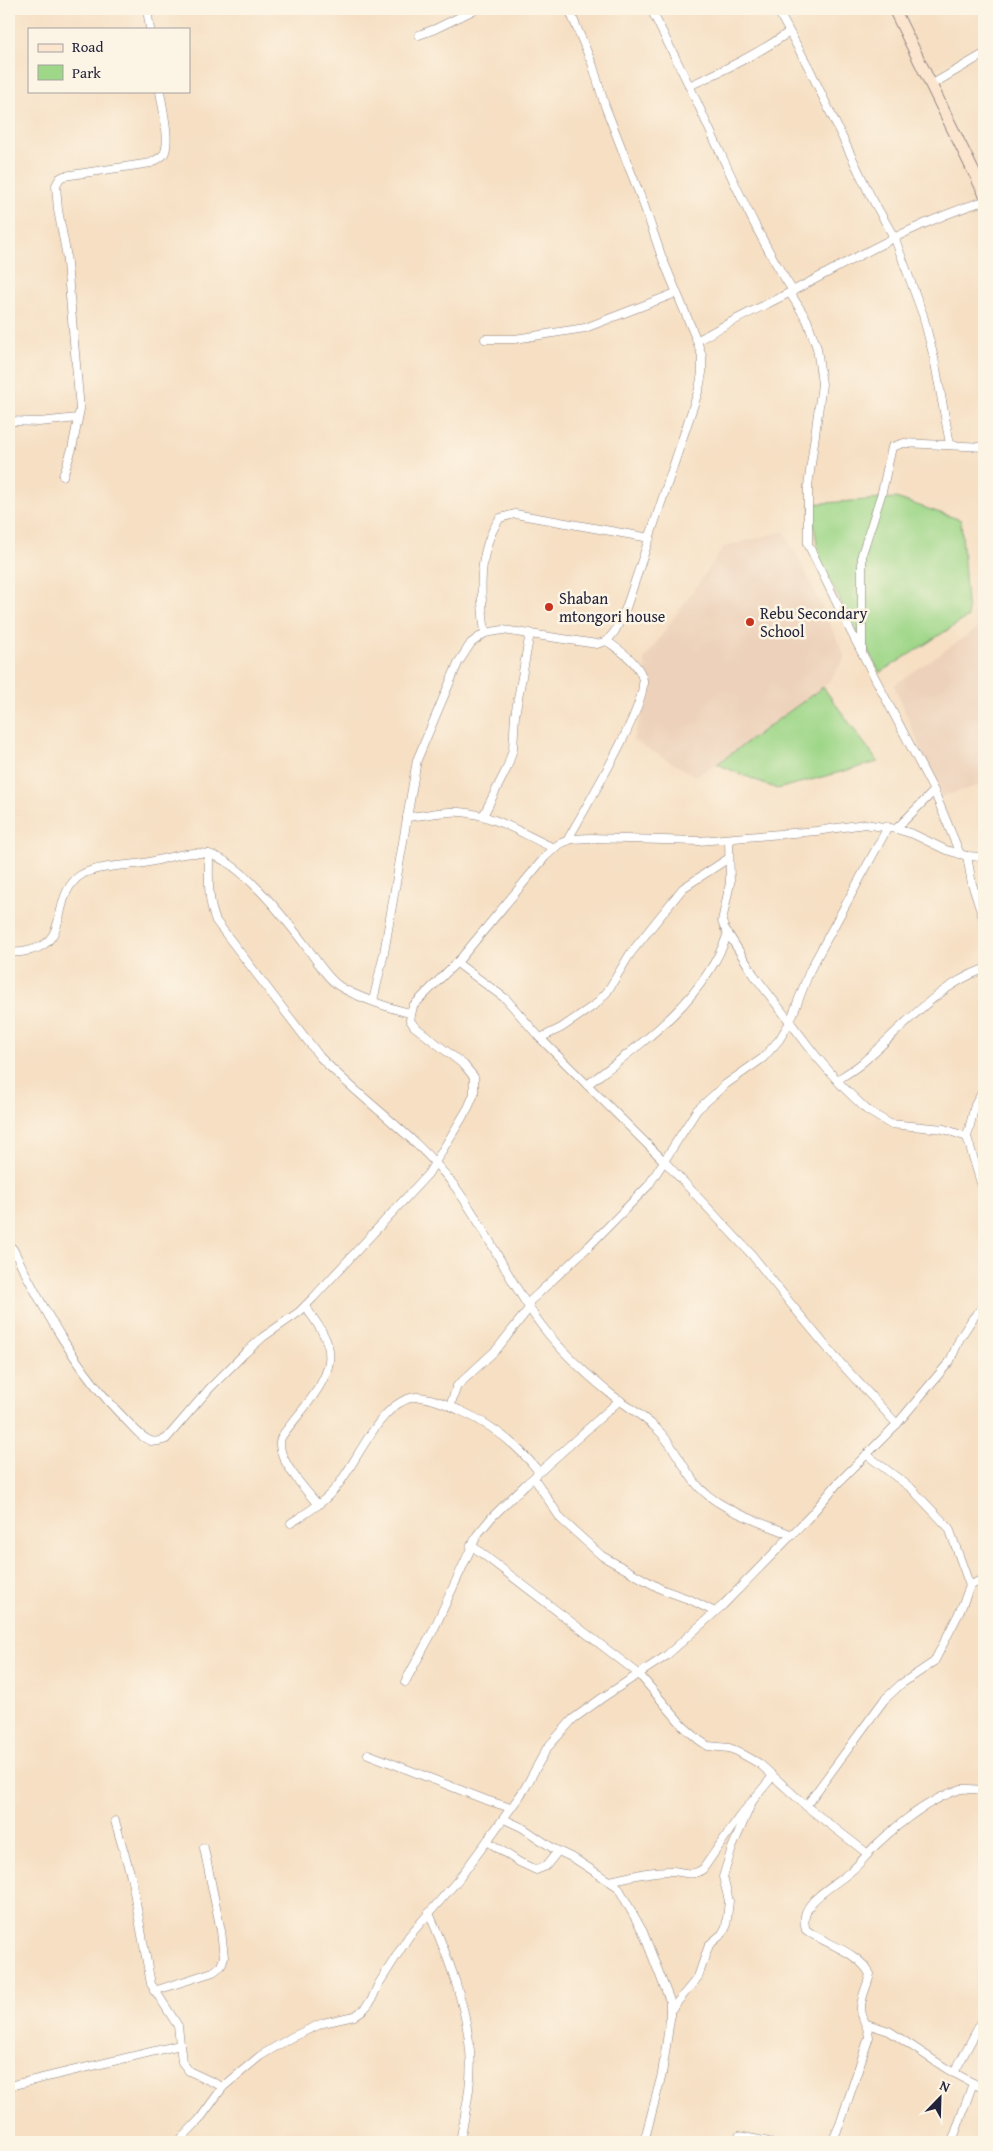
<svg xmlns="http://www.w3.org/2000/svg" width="993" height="2151" font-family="'Gentium Book Plus',serif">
  <rect width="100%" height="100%" fill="#fcf5e5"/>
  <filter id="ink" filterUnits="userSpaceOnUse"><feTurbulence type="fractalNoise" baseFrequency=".02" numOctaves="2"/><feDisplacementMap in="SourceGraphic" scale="10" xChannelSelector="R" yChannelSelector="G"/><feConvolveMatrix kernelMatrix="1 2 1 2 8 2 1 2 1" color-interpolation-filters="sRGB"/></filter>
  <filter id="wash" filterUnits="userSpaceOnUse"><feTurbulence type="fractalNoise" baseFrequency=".0096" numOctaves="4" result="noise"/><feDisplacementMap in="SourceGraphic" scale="20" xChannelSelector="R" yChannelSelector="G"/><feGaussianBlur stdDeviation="1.12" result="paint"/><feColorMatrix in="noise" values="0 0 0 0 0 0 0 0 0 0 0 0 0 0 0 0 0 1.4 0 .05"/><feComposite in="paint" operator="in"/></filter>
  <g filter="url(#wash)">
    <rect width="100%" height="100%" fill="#f6dfc3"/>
    <g fill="#edd1ba">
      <path d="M 784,531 L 813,587 L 845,657 L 830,681 L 823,687 L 717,764 L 695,776 L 633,740 L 649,685 L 644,660 L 724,547 Z"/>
      <path d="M 984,544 L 984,784 L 941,797 L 894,685 L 978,628 L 976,546 Z"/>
    </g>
    <g fill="#9fd789" stroke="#607c62">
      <path d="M 896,498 L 961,520 L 968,617 L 880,673 L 821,565 L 810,504 Z"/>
      <path d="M 823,687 L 878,762 L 777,789 L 717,764 Z"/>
    </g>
  </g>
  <g filter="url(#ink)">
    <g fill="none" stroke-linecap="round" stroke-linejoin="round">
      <g stroke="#8c807f" stroke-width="9">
        <g id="street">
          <path d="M 147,9 L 150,29"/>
          <path d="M 651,9 C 669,46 689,83 706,122 C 733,179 758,238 793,291"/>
          <path d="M 777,9 L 809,68 L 870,195 L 895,239 L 923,315 L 934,358 L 950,444"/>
          <path d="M 419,35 L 435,29 L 476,9"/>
          <path d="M 931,85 L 984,54"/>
          <path d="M 689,86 C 724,70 758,54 789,32"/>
          <path d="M 790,293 L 807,320 L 817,348 L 822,384 L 808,486 L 808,544 L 851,632 L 934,791 L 960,854"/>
          <path d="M 485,339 L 515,339 L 585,328 L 676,293"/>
          <path d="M 697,341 C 731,320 767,305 802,286 C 861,255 920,221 984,201"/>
          <path d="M 9,421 L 39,422 L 78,418"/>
          <path d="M 63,476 L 72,449 L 80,409 L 66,252 L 58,210 L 56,185 L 60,178 L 64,176 L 151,163 C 155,160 161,158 164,154 C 171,141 162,106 160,91"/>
          <path d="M 485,633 C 480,595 477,551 500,518 L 515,514 L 650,538"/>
          <path d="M 862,651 L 862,554 L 882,492 L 892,447 L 904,443 L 984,447"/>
          <path d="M 483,816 L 507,768 L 513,749 L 515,715 L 530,633"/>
          <path d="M 407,817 C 425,816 443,810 461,812 C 495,815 524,835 554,848"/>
          <path d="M 896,829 L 934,791"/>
          <path d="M 729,839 L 730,883 L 722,921 L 724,927 L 754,975 L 816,1056 L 843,1087 L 867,1110 L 890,1124 L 944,1129 L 967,1137"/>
          <path d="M 567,841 C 582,813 647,707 643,680 C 639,662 620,651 607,641"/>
          <path d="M 209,854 C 209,877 207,899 216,921 L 320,1057 C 364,1102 418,1137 456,1188 C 488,1231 509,1283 542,1326 C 561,1351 587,1375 612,1395 C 627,1406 643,1416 657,1429 C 673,1444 681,1464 694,1481 C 714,1509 761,1522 792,1535"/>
          <path d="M 967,856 L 972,884 L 984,921"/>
          <path d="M 9,952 C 16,953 24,952 31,950 C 68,942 53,901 75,880 C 77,877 84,873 87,872 C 104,865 126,866 144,863 C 165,860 184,850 207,854 C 240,859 288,922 308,949 C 317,961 326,977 339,986 C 354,996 392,1009 410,1013"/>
          <path d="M 457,963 L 506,999 L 540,1038 L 665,1162 L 752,1255 L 791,1304 L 834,1356 L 897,1424"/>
          <path d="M 373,1001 L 384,953 L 417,760 L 458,663 L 471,643 L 485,633 L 503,630 L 597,644 L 607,641 L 615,631 L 626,608 L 699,389 L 702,373 L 702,356 L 697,341 L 661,255 L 645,208 L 605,106 L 593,66 L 569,9"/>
          <path d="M 540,1038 L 561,1028 L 596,1004 L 607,992 L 630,954 L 683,888 L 729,858"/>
          <path d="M 837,1080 C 845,1075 855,1069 862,1063 C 900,1030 936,986 984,969"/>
          <path d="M 587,1085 C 642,1043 704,1001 728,933"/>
          <path d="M 984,1089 L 975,1105 L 967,1137 L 984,1193"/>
          <path d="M 9,1245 L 13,1249 C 44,1310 76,1370 125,1419 C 132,1426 141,1438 151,1441 C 157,1443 161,1440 166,1439 L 210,1388 L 244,1354 L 263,1337 L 299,1312 L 313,1298 L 428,1174 L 468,1108 L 474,1094 L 474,1077 L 464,1065 L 414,1026 L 410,1020 L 413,1006 L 461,958 L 545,857 L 559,844 L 572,839 L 590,838 L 699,841 L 816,831 L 865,824 L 896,829 L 913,834 L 946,850 L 967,856 L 984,857"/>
          <path d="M 527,1304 L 589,1246 L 648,1186 L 697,1110 L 726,1084 L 763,1058 L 779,1040 L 790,1022 L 810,970 L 888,827"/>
          <path d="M 305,1306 C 314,1319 326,1334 329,1350 C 334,1380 298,1413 282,1436 C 271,1454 307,1491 318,1505"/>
          <path d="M 450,1406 L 457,1386 L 497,1349 L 530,1307"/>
          <path d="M 534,1478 L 561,1519 L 602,1556 L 661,1589 L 691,1600 L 715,1612"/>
          <path d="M 291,1523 C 308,1512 325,1502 338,1485 C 358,1460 381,1400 416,1397 C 427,1396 449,1405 459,1410 C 491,1424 518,1445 539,1472"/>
          <path d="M 471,1545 L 639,1674 L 683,1726 L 699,1740 L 708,1746 L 729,1748 L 737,1751 L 760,1764 L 806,1806 L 868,1854"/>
          <path d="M 970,1586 L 984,1578"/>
          <path d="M 405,1682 L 433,1631 L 477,1535 L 492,1517 L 525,1485 L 620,1400"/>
          <path d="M 368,1754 L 486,1800 L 511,1808"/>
          <path d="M 806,1806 L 884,1700 L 901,1684 L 934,1662 L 960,1611 L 970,1586 L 949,1528 L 911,1488 L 867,1455"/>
          <path d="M 504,1819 L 523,1828 L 554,1849 L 575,1859 L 618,1887 L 643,1932 L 670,2001 L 670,2019 L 662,2074 L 644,2142"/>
          <path d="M 115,1821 L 131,1876 L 151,1984 L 178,2026 L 182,2062 L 189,2071 L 223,2087"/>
          <path d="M 487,1841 L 519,1862 L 536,1870 L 546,1866 L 558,1851"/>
          <path d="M 609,1881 C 629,1877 652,1870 673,1871 C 685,1872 692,1877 703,1869 L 739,1817 L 773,1776"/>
          <path d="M 429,1913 C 448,1957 466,2003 470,2051 C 473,2081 465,2113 460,2142"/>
          <path d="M 154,1991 L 213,1972 L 221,1966 L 224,1957 L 221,1931 L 204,1848"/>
          <path d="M 670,2011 L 698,1977 L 709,1945 L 722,1934 L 726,1927 L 729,1901 L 723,1877 L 732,1848 L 752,1802"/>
          <path d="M 867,2024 L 889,2031 L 947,2069 L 984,2089"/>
          <path d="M 954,2073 L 984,2017"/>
          <path d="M 9,2086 L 180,2045"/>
          <path d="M 739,2136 L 769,2142"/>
          <path d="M 178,2142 L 199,2120 L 223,2087 L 260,2056 L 292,2037 L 323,2023 L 354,2016 L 364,2009 L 371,2001 L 378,1985 L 409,1936 L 458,1880 L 487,1841 L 524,1790 L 547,1748 L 573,1719 L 602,1698 L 666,1656 L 723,1605 L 810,1516 L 837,1484 L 897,1424 L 950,1361 L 960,1338 L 973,1318 L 984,1305"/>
          <path d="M 832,2142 L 840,2124 L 869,2037 C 868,2025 862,2020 861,2010 C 860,1998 868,1985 870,1974 C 857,1951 827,1945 806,1930 C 796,1902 834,1887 851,1871 C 860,1864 867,1854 875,1846 C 899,1823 929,1799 961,1789 C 968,1788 977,1790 984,1790"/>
          <path d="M 952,2142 L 973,2083"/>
        </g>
      </g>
      <g stroke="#8c807f" stroke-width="13">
        <path id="secondary" d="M 894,9 L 984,193"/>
      </g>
      <use href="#street" stroke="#fff" stroke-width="8"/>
      <use href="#secondary" stroke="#fce5cf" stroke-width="11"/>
    </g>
  </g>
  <g fill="#c8321e" stroke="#fcf5e5" stroke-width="2">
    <circle cx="549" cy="607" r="5"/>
    <circle cx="750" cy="622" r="5"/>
  </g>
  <g text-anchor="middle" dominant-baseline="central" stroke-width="5" stroke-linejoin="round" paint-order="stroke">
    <g font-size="16" fill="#22223b" stroke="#fcf5e5" text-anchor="start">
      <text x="559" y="598">Shaban<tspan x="559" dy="18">mtongori house</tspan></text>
      <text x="760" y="613">Rebu Secondary<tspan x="760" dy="18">School</tspan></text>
    </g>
  </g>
  <rect width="993" height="2151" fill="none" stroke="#fcf5e5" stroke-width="30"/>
  <rect x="28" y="28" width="162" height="65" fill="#fcf5e5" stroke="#a5a1a1"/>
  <rect x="38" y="44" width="25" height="8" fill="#fce5cf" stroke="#a5a1a1"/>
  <text x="72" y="52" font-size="15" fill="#22223b">Road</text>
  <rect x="38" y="65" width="25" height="15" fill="#9fd789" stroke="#a5a1a1"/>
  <text x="72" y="78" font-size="15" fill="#22223b">Park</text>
  <g transform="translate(940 2098) rotate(23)" stroke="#fcf5e5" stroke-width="4" paint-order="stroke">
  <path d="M0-4L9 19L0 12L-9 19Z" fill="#22223b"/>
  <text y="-8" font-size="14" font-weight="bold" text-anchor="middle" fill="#22223b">N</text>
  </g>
</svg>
